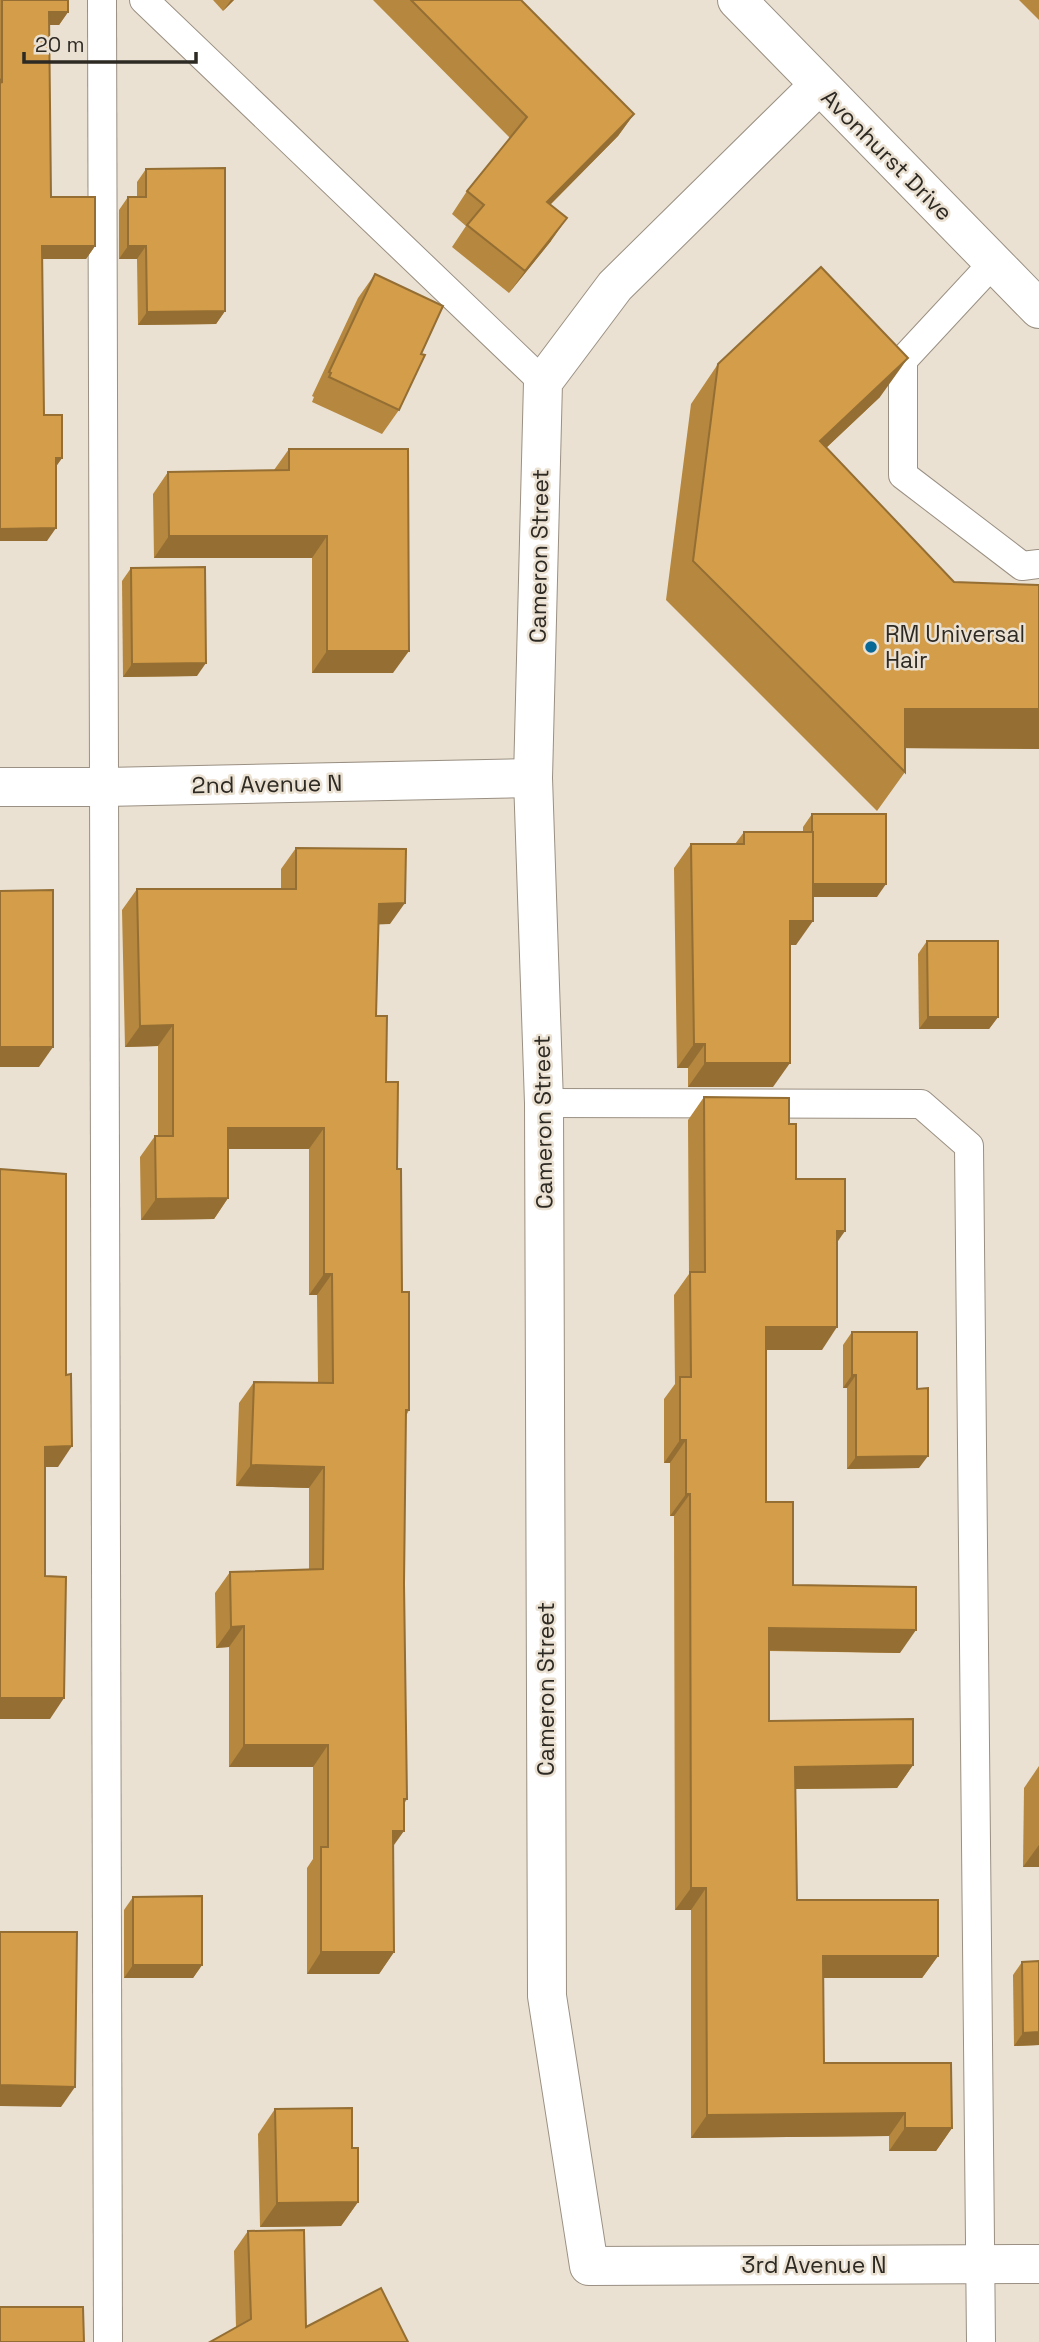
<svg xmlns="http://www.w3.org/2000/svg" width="1039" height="2342" font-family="'Space Grotesk',sans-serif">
  <rect width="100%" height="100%" fill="#ebe1d2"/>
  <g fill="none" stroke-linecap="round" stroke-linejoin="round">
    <g stroke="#9a9083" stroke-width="30">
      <g id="service">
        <path d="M 102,0 L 108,2342"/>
        <path d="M 144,0 L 543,382"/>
        <path d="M 993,263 L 903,360 L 903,475 L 1022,566 L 1039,564"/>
        <path d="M 544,1103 L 921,1104 L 969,1146 L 981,2342"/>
      </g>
    </g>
    <g stroke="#9a9083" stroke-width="40">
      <g id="minor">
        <path d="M 819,85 L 615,286 L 543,382 L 533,778 L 544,1103 L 547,1996 L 589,2266 L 1039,2264"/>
        <path d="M 0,787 L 105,787 L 533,778"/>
      </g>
    </g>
    <g stroke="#9a9083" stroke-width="40">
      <path id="tertiary" d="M 737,0 L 1039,309"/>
    </g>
    <use href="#service" stroke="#fff" stroke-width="28"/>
    <use href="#minor" stroke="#fff" stroke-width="38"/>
    <use href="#tertiary" stroke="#fff" stroke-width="38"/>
  </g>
  <g fill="#b5873f">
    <path d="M 0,0 L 68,0 L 68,12 L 59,25 L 49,25 L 51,197 L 95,246 L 86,259 L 42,259 L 44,415 L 62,458 L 56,466 L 47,541 L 0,541 Z"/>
    <path d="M 213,0 L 234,0 L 223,11 Z"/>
    <path d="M 373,0 L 521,0 L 634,114 L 618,136 L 550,205 L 551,241 L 509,293 L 452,247 L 466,226 L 452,214 L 467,191 L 510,138 Z"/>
    <path d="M 1019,0 L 1039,0 L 1039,20 Z"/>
    <path d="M 146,169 L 225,311 L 216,324 L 138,325 L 137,259 L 119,259 L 119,210 L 128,197 L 137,197 L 137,182 Z"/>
    <path d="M 375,274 L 421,354 L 399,410 L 382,434 L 312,402 L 314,397 L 312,396 L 358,298 Z"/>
    <path d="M 718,364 L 880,397 L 826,448 L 1039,749 L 905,748 L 905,772 L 877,811 L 666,600 L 691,404 Z"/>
    <path d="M 289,449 L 393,673 L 312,673 L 312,558 L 154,558 L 153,494 L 168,472 L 274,470 Z"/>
    <path d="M 131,568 L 197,676 L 123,677 L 122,581 Z"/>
    <path d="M 812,814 L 877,897 L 813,897 L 796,945 L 790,945 L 773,1087 L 688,1087 L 688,1068 L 677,1068 L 674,868 L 691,844 L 735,844 L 744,832 L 803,832 L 803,827 Z"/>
    <path d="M 296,848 L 390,924 L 378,924 L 376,1016 L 386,1082 L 397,1169 L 402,1292 L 409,1410 L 406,1416 L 404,1584 L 407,1799 L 404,1804 L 393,1846 L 394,1952 L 379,1974 L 307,1974 L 307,1868 L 313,1859 L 313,1767 L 229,1767 L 229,1647 L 216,1648 L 215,1593 L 230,1572 L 309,1570 L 309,1488 L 236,1486 L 239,1403 L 254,1382 L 318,1383 L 317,1295 L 309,1295 L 309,1149 L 228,1149 L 228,1198 L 214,1219 L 141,1220 L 140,1157 L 155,1136 L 158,1136 L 158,1046 L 125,1047 L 122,910 L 137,889 L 281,889 L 281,869 Z"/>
    <path d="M 927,941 L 998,1017 L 989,1029 L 919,1029 L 918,954 Z"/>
    <path d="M 704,1097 L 789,1124 L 796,1179 L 837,1242 L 822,1350 L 766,1350 L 766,1502 L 793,1585 L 900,1653 L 769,1651 L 769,1721 L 913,1765 L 897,1788 L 795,1789 L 797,1900 L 938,1956 L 922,1978 L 823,1978 L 824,2063 L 952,2128 L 936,2151 L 889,2151 L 889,2136 L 691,2138 L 691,1910 L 675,1910 L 674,1516 L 670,1516 L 670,1463 L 664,1463 L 664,1399 L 675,1384 L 674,1295 L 689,1274 L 688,1120 Z"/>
    <path d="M 852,1332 L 917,1389 L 919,1468 L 847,1469 L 847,1388 L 843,1388 L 843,1345 Z"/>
    <path d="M 1039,1766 L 1039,1867 L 1023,1867 L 1024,1788 Z"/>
    <path d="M 133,1897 L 202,1965 L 193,1978 L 124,1978 L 124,1910 Z"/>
    <path d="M 1039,1961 L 1039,2045 L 1014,2046 L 1013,1975 L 1022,1962 Z"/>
    <path d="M 275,2109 L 352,2148 L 358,2202 L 341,2226 L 260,2227 L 258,2134 Z"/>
    <path d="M 248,2231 L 306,2327 L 236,2327 L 234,2251 Z"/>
  </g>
  <g fill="#946e33">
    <path d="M 231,0 L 234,0 L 223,11 Z"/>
    <path d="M 49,12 L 68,12 L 59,25 L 40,25 Z"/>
    <path d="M 634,114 L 618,136 L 531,224 L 547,202 Z"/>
    <path d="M 567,218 L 551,241 L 509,293 L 525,271 Z"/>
    <path d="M 42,246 L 95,246 L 86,259 L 33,259 Z"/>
    <path d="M 128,246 L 146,246 L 137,259 L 119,259 Z"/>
    <path d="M 225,311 L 216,324 L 138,325 L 147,312 Z"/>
    <path d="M 908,358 L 880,397 L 792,480 L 820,441 Z"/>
    <path d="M 56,458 L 62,458 L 53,471 Z"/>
    <path d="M 56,528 L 47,541 L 0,541 L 0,529 Z"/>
    <path d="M 169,536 L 327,536 L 312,558 L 154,558 Z"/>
    <path d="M 327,651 L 409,651 L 393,673 L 312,673 Z"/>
    <path d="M 206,663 L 197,676 L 123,677 L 132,664 Z"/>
    <path d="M 905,709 L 1039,709 L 1039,749 L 881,748 Z"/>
    <path d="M 812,884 L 886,884 L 877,897 L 803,897 Z"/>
    <path d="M 405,903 L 390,924 L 364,925 L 379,904 Z"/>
    <path d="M 790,921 L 813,921 L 796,945 L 773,945 Z"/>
    <path d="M 928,1017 L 998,1017 L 989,1029 L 919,1029 Z"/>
    <path d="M 173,1025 L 158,1046 L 125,1047 L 140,1026 Z"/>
    <path d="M 694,1044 L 705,1044 L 688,1068 L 677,1068 Z"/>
    <path d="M 0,1047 L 53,1047 L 39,1067 L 0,1067 Z"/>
    <path d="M 705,1063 L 790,1063 L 773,1087 L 688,1087 Z"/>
    <path d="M 228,1128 L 324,1128 L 309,1149 L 213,1149 Z"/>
    <path d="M 228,1198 L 214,1219 L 141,1220 L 156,1199 Z"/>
    <path d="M 837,1231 L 845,1231 L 829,1254 Z"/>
    <path d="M 324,1274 L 332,1274 L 317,1295 L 309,1295 Z"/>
    <path d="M 766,1327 L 837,1327 L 822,1350 L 751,1350 Z"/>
    <path d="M 852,1375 L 856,1375 L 847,1388 L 843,1388 Z"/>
    <path d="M 680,1440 L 686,1440 L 670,1463 L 664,1463 Z"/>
    <path d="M 72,1446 L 58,1467 L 31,1467 L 45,1447 Z"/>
    <path d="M 928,1456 L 919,1468 L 847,1469 L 856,1457 Z"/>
    <path d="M 251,1465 L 324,1467 L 309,1488 L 236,1486 Z"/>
    <path d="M 686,1494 L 690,1494 L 674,1516 L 670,1516 Z"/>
    <path d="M 244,1626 L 229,1647 L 216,1648 L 231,1627 Z"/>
    <path d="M 769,1628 L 916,1630 L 900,1653 L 753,1650 Z"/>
    <path d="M 0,1698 L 64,1698 L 50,1719 L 0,1719 Z"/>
    <path d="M 244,1745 L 328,1745 L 313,1767 L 229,1767 Z"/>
    <path d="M 913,1765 L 897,1788 L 779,1789 L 795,1767 Z"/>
    <path d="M 393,1831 L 404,1831 L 389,1852 Z"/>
    <path d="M 1039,1845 L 1039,1867 L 1023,1867 Z"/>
    <path d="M 691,1888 L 706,1888 L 691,1910 L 675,1910 Z"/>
    <path d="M 321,1952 L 394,1952 L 379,1974 L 307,1974 Z"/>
    <path d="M 823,1956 L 938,1956 L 922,1978 L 807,1978 Z"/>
    <path d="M 133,1965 L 202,1965 L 193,1978 L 124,1978 Z"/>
    <path d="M 1039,2032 L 1039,2045 L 1014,2046 L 1023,2033 Z"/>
    <path d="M 0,2085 L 75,2087 L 61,2107 L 0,2106 Z"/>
    <path d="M 905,2113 L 889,2136 L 691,2138 L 707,2115 Z"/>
    <path d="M 905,2128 L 952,2128 L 936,2151 L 889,2151 Z"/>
    <path d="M 358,2202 L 341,2226 L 260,2227 L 277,2203 Z"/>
  </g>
  <g fill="#d39d49" stroke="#946e33" stroke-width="2">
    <path d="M 2,0 L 68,0 L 68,12 L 49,12 L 51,197 L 95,197 L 95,246 L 42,246 L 44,415 L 62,415 L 62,458 L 56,458 L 56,528 L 0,529 L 0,79 L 2,83 Z"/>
    <path d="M 411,0 L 521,0 L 634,114 L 547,202 L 567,218 L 525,271 L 467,225 L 484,205 L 467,191 L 527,117 Z"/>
    <path d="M 225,168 L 225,311 L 147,312 L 146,246 L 128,246 L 128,197 L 146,197 L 146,169 Z"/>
    <path d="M 821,267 L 908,358 L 820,441 L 954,582 L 1039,585 L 1039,709 L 905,709 L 905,772 L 693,561 L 718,364 Z"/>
    <path d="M 375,274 L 443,306 L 421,354 L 425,355 L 399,410 L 329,377 L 331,373 L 329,372 Z"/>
    <path d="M 289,449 L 408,449 L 409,651 L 327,651 L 327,536 L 169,536 L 168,472 L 289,470 Z"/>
    <path d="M 205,567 L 206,663 L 132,664 L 131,568 Z"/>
    <path d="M 812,814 L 886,814 L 886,884 L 813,884 L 813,832 L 812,832 Z"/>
    <path d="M 744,832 L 813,832 L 813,921 L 790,921 L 790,1063 L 705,1063 L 705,1044 L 694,1044 L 691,844 L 744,844 Z"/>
    <path d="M 296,848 L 406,849 L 405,903 L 379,904 L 376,1016 L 387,1016 L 386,1082 L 398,1082 L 397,1169 L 401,1169 L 402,1292 L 409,1292 L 409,1410 L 406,1410 L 404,1584 L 407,1799 L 404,1799 L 404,1831 L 393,1831 L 394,1952 L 321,1952 L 321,1847 L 328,1847 L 328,1745 L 244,1745 L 244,1626 L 231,1627 L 230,1572 L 323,1569 L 324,1467 L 251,1465 L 254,1382 L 333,1383 L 332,1274 L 324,1274 L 324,1128 L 228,1128 L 228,1198 L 156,1199 L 155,1136 L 173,1136 L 173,1025 L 140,1026 L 137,889 L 296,889 Z"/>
    <path d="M 53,890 L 53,1047 L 0,1047 L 0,891 Z"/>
    <path d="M 927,941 L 998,941 L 998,1017 L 928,1017 Z"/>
    <path d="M 704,1097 L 789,1098 L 789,1124 L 796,1124 L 796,1179 L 845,1179 L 845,1231 L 837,1231 L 837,1327 L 766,1327 L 766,1502 L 793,1502 L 793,1585 L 916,1587 L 916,1630 L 769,1628 L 769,1721 L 913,1719 L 913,1765 L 795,1767 L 797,1900 L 938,1900 L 938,1956 L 823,1956 L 824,2063 L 951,2063 L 952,2128 L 905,2128 L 905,2113 L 707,2115 L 706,1888 L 691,1888 L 690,1494 L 686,1494 L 686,1440 L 680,1440 L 680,1377 L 691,1377 L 690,1272 L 705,1272 Z"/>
    <path d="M 0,1169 L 66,1174 L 66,1375 L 71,1374 L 72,1446 L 45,1447 L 45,1576 L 66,1577 L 64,1698 L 0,1698 Z"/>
    <path d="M 852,1332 L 917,1332 L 917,1389 L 928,1388 L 928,1456 L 856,1457 L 856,1375 L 852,1375 Z"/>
    <path d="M 202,1896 L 202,1965 L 133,1965 L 133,1897 Z"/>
    <path d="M 0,1932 L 77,1932 L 75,2087 L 0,2085 Z"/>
    <path d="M 1039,1961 L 1039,2032 L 1023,2033 L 1022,1962 Z"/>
    <path d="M 352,2108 L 352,2148 L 358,2148 L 358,2202 L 277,2203 L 275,2109 Z"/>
    <path d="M 304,2230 L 306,2327 L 381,2288 L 408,2342 L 210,2342 L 251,2319 L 248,2231 Z"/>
    <path d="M 0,2307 L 83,2307 L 84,2342 L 0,2342 Z"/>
  </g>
  <circle fill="#086997" stroke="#ebe1d2" stroke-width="2.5" cx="871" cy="647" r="7"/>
  <g text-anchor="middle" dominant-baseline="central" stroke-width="5" stroke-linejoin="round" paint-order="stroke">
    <g font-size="23" fill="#2d2923" stroke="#ebe1d2">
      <text transform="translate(887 155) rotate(45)">Avonhurst Drive</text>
      <text transform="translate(539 556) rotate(-89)">Cameron Street</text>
      <text transform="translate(267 784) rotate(-1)">2nd Avenue N</text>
      <text transform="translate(543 1122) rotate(-91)">Cameron Street</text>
      <text transform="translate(546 1689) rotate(-90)">Cameron Street</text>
      <text x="814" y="2265">3rd Avenue N</text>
    </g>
    <g font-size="23" fill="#2d2923" stroke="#ebe1d2" text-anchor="start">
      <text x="885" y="634">RM Universal<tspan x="885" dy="26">Hair</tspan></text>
    </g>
  </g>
  <path d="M24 52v10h172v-10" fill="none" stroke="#2d2923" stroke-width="3.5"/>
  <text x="35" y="52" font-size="21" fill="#2d2923" stroke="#ebe1d2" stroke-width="5" paint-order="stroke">20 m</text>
</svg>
